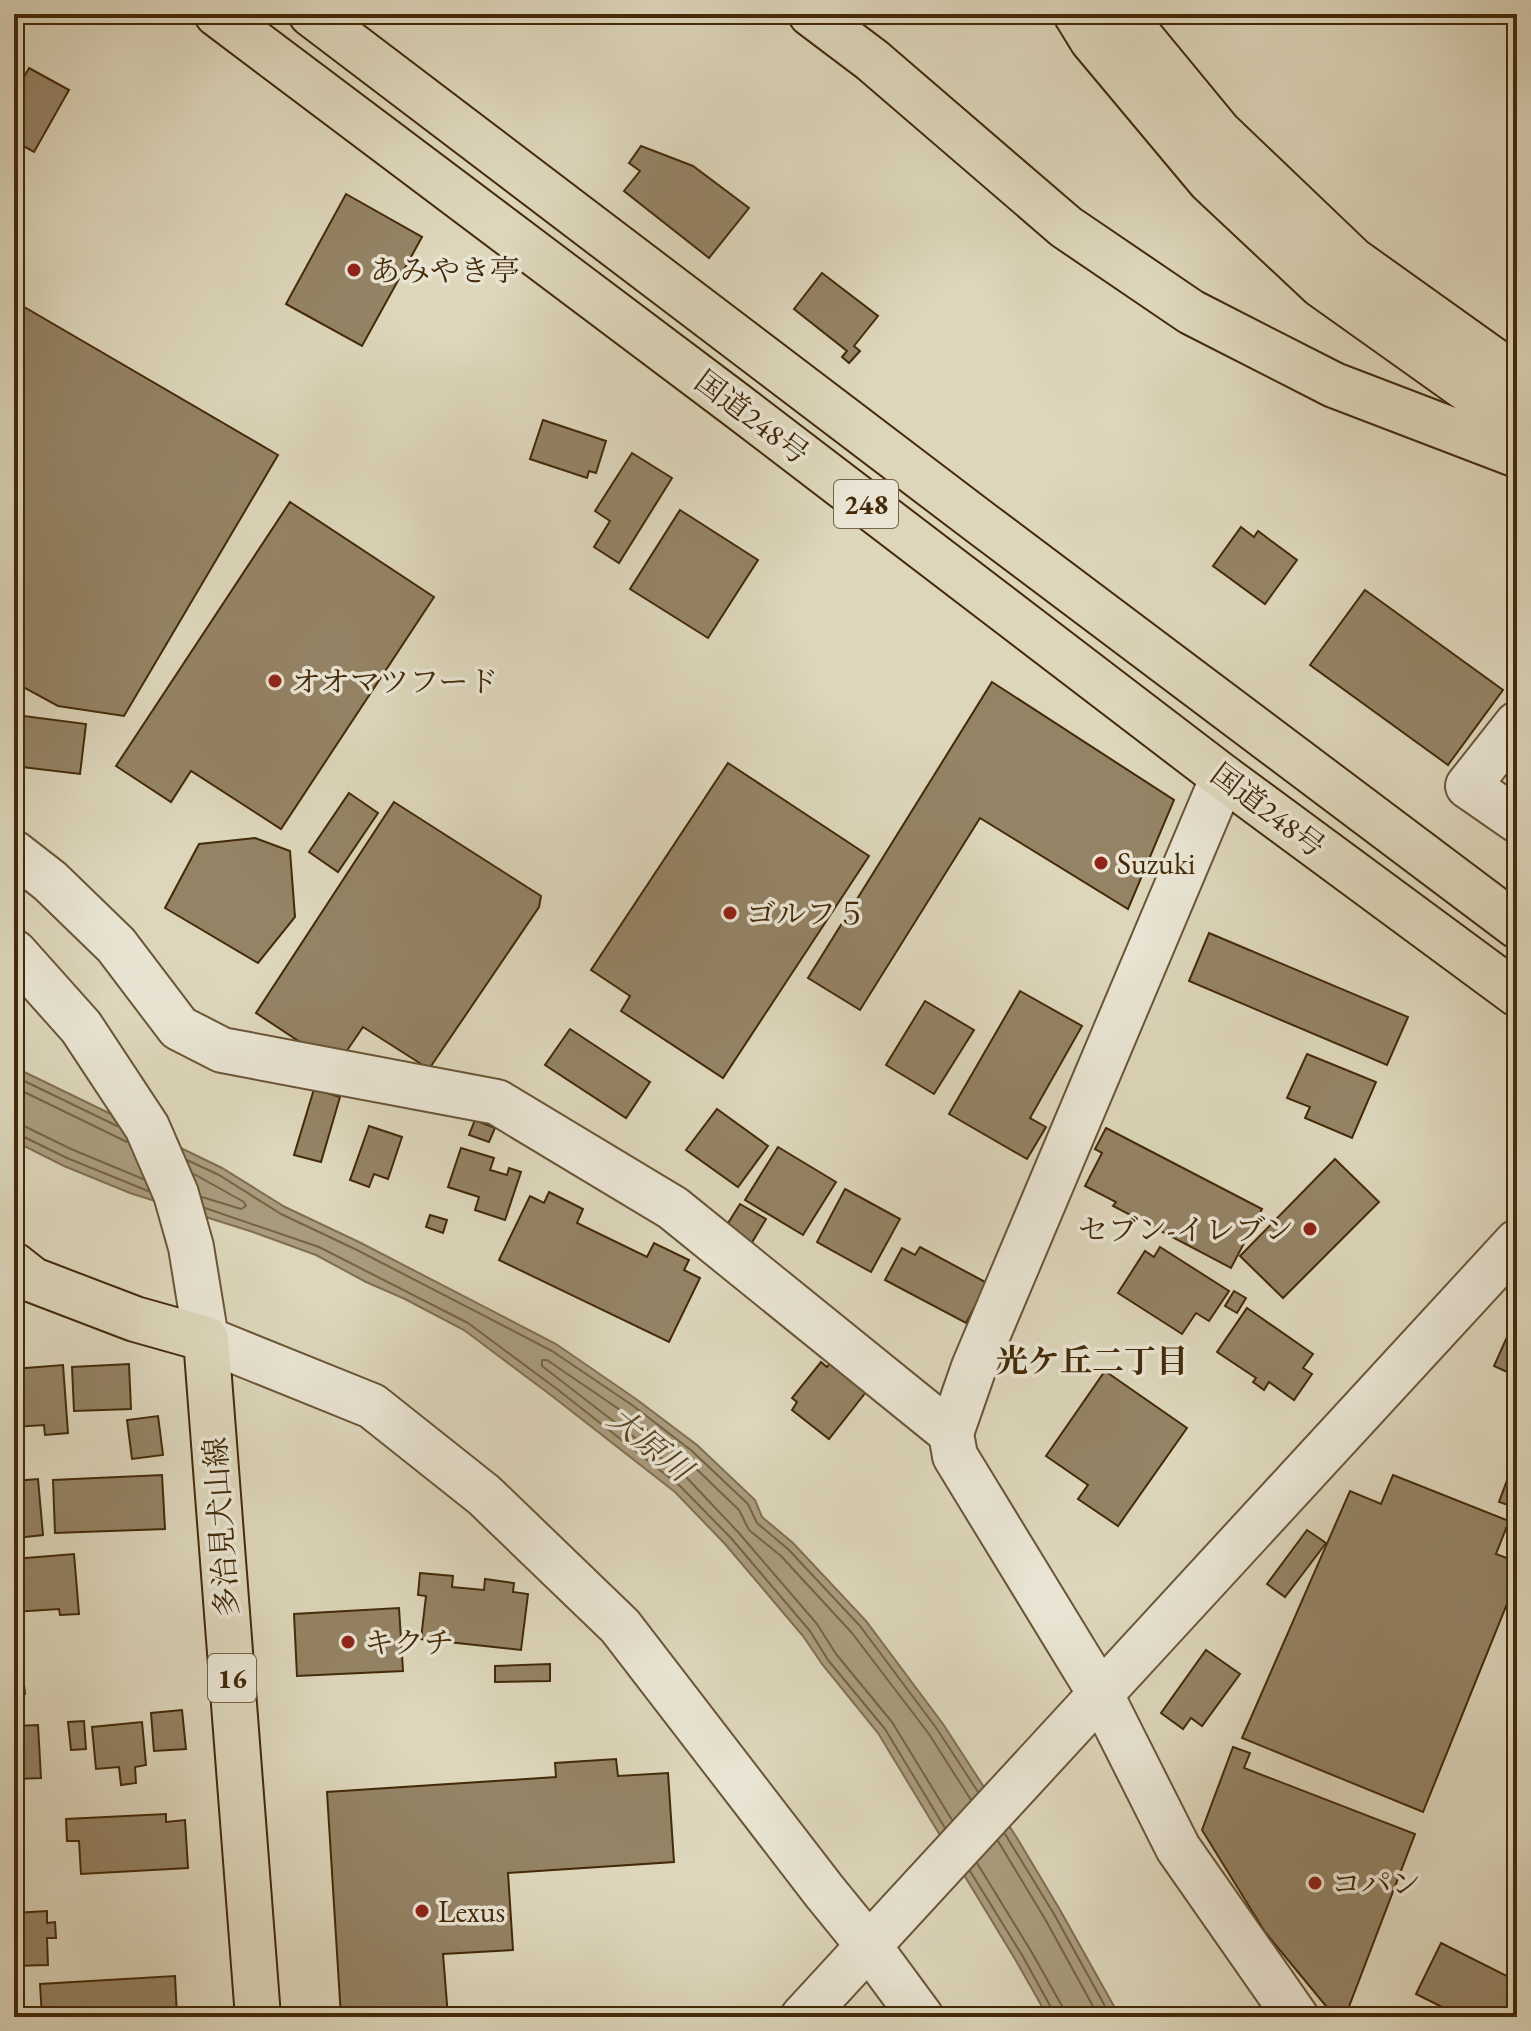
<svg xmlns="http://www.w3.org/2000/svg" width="1531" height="2031" font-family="'EB Garamond','Noto Serif JP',serif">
  <rect width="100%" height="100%" fill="#ddd6bb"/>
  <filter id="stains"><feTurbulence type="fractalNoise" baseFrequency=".0025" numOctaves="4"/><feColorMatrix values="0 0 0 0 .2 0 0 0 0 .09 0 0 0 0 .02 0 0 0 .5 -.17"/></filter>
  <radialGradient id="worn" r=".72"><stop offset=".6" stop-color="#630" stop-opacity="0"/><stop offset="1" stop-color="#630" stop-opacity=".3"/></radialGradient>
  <path fill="#a99c7e" stroke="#816e4f" stroke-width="2" d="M 14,1067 L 222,1168 L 285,1207 L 361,1243 L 556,1344 L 636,1399 L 697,1445 L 755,1500 L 762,1517 L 793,1543 L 866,1621 L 943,1724 L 1017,1838 L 1060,1910 L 1120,2017 L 1048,2017 L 1015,1959 L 878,1733 L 822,1664 L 803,1636 L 725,1544 L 675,1492 L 552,1396 L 464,1330 L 405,1299 L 366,1282 L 316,1255 L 253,1232 L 130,1193 L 64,1166 L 14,1141 Z"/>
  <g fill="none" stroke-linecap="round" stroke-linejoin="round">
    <g stroke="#766343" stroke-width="2">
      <path d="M 14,1076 L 117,1126"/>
      <path d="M 14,1087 L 127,1142"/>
      <path d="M 14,1124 L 24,1126 L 71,1149 L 143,1179"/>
      <path d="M 14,1134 L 20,1135 L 67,1158 L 148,1191"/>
      <path d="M 187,1160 L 219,1175 L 281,1214 L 357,1250 L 552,1351 L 632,1405 L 692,1451 L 748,1504 L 757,1523 L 788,1549 L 860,1626 L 937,1729 L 978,1792"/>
      <path d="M 194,1174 L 244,1202 L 246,1206 L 241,1209 L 202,1197"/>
      <path d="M 205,1208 L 319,1247 L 468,1323 L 557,1389 L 680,1486 L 731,1538 L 810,1631 L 828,1660 L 885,1729 L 945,1828"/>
      <path d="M 952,1820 L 892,1722 L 836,1654 L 817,1624 L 738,1532 L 687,1478 L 542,1366 L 542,1360 L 547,1360 L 626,1414 L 685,1458 L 739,1510 L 749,1530 L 781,1556 L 852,1633 L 929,1734 L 971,1800"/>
      <path d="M 1005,1834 L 1054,1914 L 1111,2017"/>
      <path d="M 998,1841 L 1045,1919 L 1099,2017"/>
      <path d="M 977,1863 L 1031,1951 L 1062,2006 L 1064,2017"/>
      <path d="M 970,1871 L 1022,1955 L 1053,2011 L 1054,2017"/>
    </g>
  </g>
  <g fill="#948365" stroke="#442a08" stroke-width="2">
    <path d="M 29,68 L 69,90 L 34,152 L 14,141 L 14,95 Z"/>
    <path d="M 641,146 L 693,166 L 749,208 L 709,258 L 624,191 L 640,171 L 629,163 Z"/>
    <path d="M 346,194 L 422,237 L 362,346 L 286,304 Z"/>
    <path d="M 822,273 L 878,316 L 854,346 L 860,351 L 849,363 L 842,357 L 847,351 L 794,309 Z"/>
    <path d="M 14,301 L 278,455 L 124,716 L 58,706 L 16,683 L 14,686 Z"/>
    <path d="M 543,420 L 606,441 L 596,473 L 589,471 L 587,478 L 530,459 Z"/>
    <path d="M 632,453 L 672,478 L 619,563 L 594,547 L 610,521 L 595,511 Z"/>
    <path d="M 290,502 L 434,597 L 281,829 L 191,771 L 171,802 L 116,766 Z"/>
    <path d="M 680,510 L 758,560 L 708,638 L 630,589 Z"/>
    <path d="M 1241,527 L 1254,537 L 1258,531 L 1297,560 L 1265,604 L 1213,566 Z"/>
    <path d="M 1365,590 L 1503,690 L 1448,765 L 1310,665 Z"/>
    <path d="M 992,682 L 1174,800 L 1128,909 L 980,818 L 860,1010 L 808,978 Z"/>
    <path d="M 16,715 L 86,724 L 80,774 L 14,766 Z"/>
    <path d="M 728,763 L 869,856 L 723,1078 L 621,1011 L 630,996 L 591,970 Z"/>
    <path d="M 349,793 L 378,813 L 338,872 L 309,852 Z"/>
    <path d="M 394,802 L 541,896 L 539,907 L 429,1069 L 363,1027 L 346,1052 L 300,1042 L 256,1013 Z"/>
    <path d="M 255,838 L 290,851 L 295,917 L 258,963 L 165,908 L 199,844 Z"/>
    <path d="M 1209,933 L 1408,1017 L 1387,1065 L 1189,981 Z"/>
    <path d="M 1020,991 L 1082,1026 L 1030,1118 L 1046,1127 L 1027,1159 L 949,1114 Z"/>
    <path d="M 925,1001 L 974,1030 L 934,1094 L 886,1065 Z"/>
    <path d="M 570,1029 L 650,1082 L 626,1118 L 545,1065 Z"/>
    <path d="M 1307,1054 L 1376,1082 L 1352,1138 L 1305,1118 L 1310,1107 L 1287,1098 Z"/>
    <path d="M 314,1089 L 340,1097 L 321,1162 L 294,1155 Z"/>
    <path d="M 717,1109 L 768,1146 L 738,1187 L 686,1150 Z"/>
    <path d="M 475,1120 L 495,1128 L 489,1142 L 469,1135 Z"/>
    <path d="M 369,1126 L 402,1137 L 388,1179 L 374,1174 L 369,1187 L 350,1180 Z"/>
    <path d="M 1106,1128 L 1262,1209 L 1231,1268 L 1113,1206 L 1116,1202 L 1085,1186 L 1102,1153 L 1095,1149 Z"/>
    <path d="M 778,1147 L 836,1182 L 803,1235 L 745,1200 Z"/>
    <path d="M 461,1148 L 494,1158 L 490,1170 L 507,1175 L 509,1168 L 521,1172 L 505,1220 L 475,1210 L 479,1197 L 448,1187 Z"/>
    <path d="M 1335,1159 L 1379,1202 L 1283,1298 L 1240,1256 Z"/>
    <path d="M 845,1189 L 900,1219 L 871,1272 L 817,1242 Z"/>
    <path d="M 549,1192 L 583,1209 L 577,1223 L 647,1257 L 654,1243 L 689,1260 L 684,1270 L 700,1278 L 669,1342 L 499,1260 L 530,1196 L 544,1203 Z"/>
    <path d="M 740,1204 L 766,1219 L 751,1244 L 725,1228 Z"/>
    <path d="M 430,1215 L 447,1220 L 443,1233 L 426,1227 Z"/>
    <path d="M 920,1247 L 987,1283 L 966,1323 L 885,1280 L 902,1248 L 915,1255 Z"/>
    <path d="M 1160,1247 L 1229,1291 L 1209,1321 L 1196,1313 L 1182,1334 L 1118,1293 L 1145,1251 L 1154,1257 Z"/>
    <path d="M 1234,1291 L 1246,1298 L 1237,1313 L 1225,1306 Z"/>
    <path d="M 1247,1308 L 1313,1354 L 1303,1368 L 1312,1374 L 1294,1400 L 1269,1382 L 1264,1390 L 1253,1382 L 1256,1378 L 1217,1352 Z"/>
    <path d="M 1507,1337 L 1517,1341 L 1517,1388 L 1512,1386 L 1516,1376 L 1494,1366 Z"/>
    <path d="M 833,1359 L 838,1362 L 834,1367 L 866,1392 L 829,1439 L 792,1410 L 797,1402 L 792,1398 L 821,1362 L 827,1367 Z"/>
    <path d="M 129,1364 L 131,1409 L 74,1411 L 72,1367 Z"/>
    <path d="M 63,1365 L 68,1433 L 45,1435 L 44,1425 L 14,1427 L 14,1369 Z"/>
    <path d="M 1105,1371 L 1187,1428 L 1118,1526 L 1078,1499 L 1088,1485 L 1046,1456 Z"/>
    <path d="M 158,1416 L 163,1455 L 132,1459 L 127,1420 Z"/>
    <path d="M 162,1475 L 165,1529 L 55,1533 L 53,1480 Z"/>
    <path d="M 1393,1475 L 1509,1521 L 1496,1554 L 1517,1562 L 1517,1579 L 1423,1812 L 1242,1738 L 1350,1491 L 1381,1504 Z"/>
    <path d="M 1509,1475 L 1517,1477 L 1517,1508 L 1499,1502 Z"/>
    <path d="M 38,1479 L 43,1535 L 17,1538 L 17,1531 L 14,1532 L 14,1481 Z"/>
    <path d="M 1307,1530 L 1326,1543 L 1285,1597 L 1267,1584 Z"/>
    <path d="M 74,1554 L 79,1614 L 60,1615 L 59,1609 L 14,1612 L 14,1559 Z"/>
    <path d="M 420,1573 L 453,1576 L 452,1587 L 484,1590 L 485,1579 L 514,1583 L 513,1592 L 528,1594 L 521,1650 L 421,1639 L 426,1596 L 418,1595 Z"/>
    <path d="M 399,1608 L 403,1671 L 297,1676 L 294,1614 Z"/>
    <path d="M 20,1646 L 25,1694 L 14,1696 L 14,1647 Z"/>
    <path d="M 1206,1650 L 1240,1674 L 1202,1726 L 1191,1718 L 1183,1729 L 1161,1713 Z"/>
    <path d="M 550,1664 L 550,1681 L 495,1682 L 495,1666 Z"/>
    <path d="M 182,1710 L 186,1749 L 154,1751 L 151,1713 Z"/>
    <path d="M 84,1721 L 86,1749 L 71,1750 L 68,1722 Z"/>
    <path d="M 142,1722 L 146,1765 L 135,1767 L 136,1783 L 121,1785 L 119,1767 L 96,1769 L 92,1727 Z"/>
    <path d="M 38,1725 L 41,1778 L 14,1779 L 14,1726 Z"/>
    <path d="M 1233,1747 L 1250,1753 L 1244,1768 L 1415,1834 L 1345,2017 L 1335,2017 L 1265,1932 L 1202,1830 Z"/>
    <path d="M 616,1759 L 618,1776 L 668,1773 L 674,1862 L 508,1873 L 513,1950 L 443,1954 L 448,2017 L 341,2017 L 327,1792 L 556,1777 L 555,1763 Z"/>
    <path d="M 166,1814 L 166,1822 L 185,1820 L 188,1868 L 81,1874 L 79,1841 L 67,1841 L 66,1819 Z"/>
    <path d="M 47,1911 L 47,1923 L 55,1922 L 56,1938 L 47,1938 L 48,1965 L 14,1966 L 14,1913 Z"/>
    <path d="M 1441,1943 L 1517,1981 L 1517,2017 L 1462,2017 L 1416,1994 Z"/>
    <path d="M 175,1976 L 177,2017 L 42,2017 L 40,1984 Z"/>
  </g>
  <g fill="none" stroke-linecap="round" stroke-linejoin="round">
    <g stroke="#6a5535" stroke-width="48">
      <g id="minor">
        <path d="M 1517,724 L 1468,786 L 1517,820"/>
        <path d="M 1223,777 L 974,1367 L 951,1433 L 955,1456 L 1101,1695 L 1178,1848 L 1296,2017"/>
        <path d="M 14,853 L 50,881 L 116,945 L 179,1028 L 222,1050 L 497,1102 L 673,1208 L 951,1433"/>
        <path d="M 14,952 L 81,1027 L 147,1127 L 176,1194 L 191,1247 L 206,1339 L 372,1406 L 484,1495 L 620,1626 L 824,1891 L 868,1945 L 921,2017"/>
        <path d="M 803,2017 L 1517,1242"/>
      </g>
    </g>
    <g stroke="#442a08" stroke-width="48">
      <path id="major" d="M 14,1265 L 33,1280 L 135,1319 L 206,1339 L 258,2017"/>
    </g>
    <g stroke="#442a08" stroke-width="48">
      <g id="highway">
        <path d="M 217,14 L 735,404 L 1223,777 L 1517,994"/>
        <path d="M 311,14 L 981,523 L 1517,926"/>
        <path d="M 811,14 L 872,60 L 1066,227 L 1191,312 L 1334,385 L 1517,455"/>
        <path d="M 1076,14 L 1092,40 L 1210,181 L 1321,285 L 1505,416 L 1517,421"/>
        <path d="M 1124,14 L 1130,24 L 1219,132 L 1353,260 L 1517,377"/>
      </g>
    </g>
    <use href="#minor" stroke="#e9e4d3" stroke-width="44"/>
    <use href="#major" stroke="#ddd6bb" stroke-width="44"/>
    <use href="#highway" stroke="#ddd6bb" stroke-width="44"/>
  </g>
  <g fill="#8f2418" stroke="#e9e4d3" stroke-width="3">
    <circle cx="354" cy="270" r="8"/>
    <circle cx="275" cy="681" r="8"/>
    <circle cx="1101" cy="863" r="8"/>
    <circle cx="730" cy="913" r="8"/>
    <circle cx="1310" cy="1229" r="8"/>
    <circle cx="348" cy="1642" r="8"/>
    <circle cx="1315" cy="1883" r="8"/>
    <circle cx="422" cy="1911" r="8"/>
  </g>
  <g text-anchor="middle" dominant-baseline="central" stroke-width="7" stroke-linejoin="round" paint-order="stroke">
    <g fill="#e9e4d3" stroke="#766245" stroke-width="2">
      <rect x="834" y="480" width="64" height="48" rx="6"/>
      <rect x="208" y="1654" width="48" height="48" rx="6"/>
    </g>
    <g font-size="28" font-weight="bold" fill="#442a08">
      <text x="866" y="504">248</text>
      <text x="232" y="1678">16</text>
    </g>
    <g font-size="30" fill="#442a08" stroke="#e9e4d3" text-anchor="start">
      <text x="370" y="270">あみやき亭</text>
      <text x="291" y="681">オオマツフード</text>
      <text x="1117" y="863">Suzuki</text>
      <text x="746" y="913">ゴルフ５</text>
      <text x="1294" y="1229" text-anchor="end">セブン-イレブン</text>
      <text x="364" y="1642">キクチ</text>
      <text x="1331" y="1883">コパン</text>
      <text x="438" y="1911">Lexus</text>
    </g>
    <g font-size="30" fill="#442a08" stroke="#e9e4d3">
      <text transform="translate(752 417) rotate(37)">国道248号</text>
      <text transform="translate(1268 810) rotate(37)">国道248号</text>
      <text transform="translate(221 1527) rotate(-94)">多治見犬山線</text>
    </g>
    <g font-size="32" font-weight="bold" fill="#442a08" stroke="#e9e4d3">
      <text x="1092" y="1361">光ケ丘二丁目</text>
    </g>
    <g font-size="32" font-style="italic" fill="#5d4626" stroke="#e9e4d3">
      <text transform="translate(650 1444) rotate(39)">大原川</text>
    </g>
  </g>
  <rect width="1531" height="2031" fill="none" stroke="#ddd6bb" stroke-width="48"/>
  <rect x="16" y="16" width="1499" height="1999" fill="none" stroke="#442a08" stroke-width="4"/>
  <rect x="24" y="24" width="1483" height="1983" fill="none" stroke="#442a08" stroke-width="2"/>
  <rect width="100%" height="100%" filter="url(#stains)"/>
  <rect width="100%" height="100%" fill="url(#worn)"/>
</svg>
